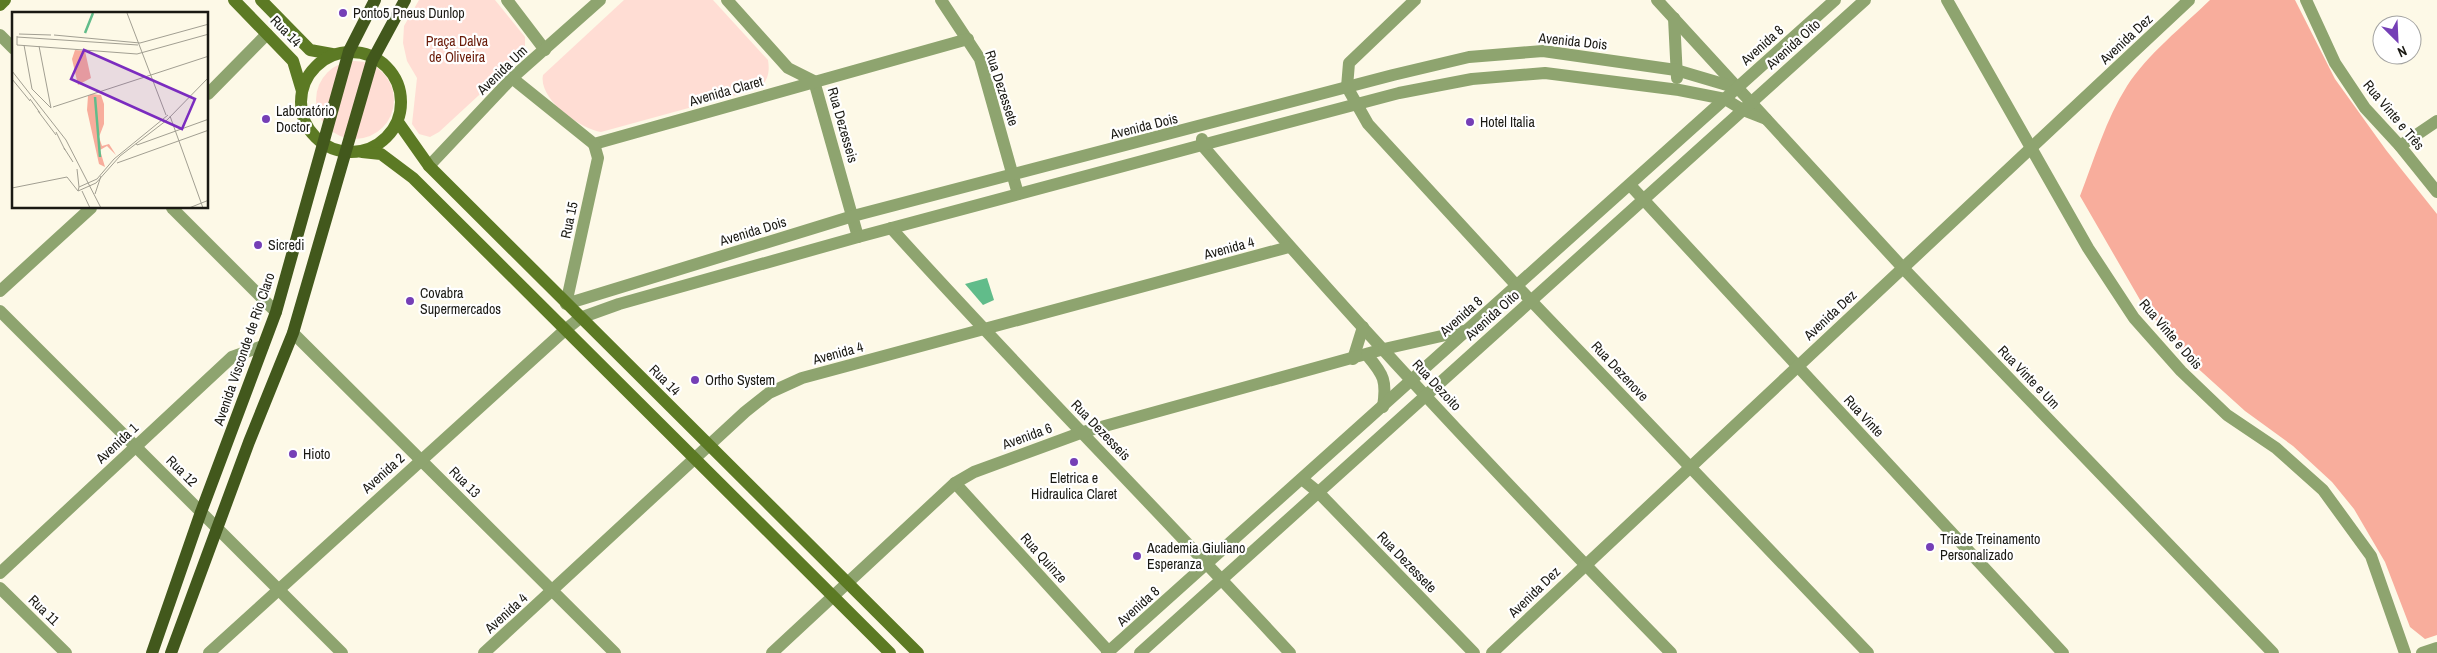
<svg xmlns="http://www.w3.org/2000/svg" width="2437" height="653" font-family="'Archivo Narrow',sans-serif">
  <rect width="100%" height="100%" fill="#fdf9e7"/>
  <g fill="#ffddd4">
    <path d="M 419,0 L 495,0 L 525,37 L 525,49 L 518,59 L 439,132 L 430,137 L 419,134 L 412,124 L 417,78 L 407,61 L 403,43 L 404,26 Z"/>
    <path d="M 624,0 L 713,0 L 768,60 C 770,72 768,81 758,89 L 601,132 C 580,129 538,99 543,75 Z"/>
    <circle cx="355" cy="100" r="39"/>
  </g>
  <path fill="#f8ad9c" d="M 2210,0 L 2295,0 L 2335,79 L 2386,150 L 2437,214 L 2437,635 L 2425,639 L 2410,627 L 2385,562 L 2354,509 L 2332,482 L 2293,446 L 2245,411 L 2193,364 L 2143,305 L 2080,196 C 2094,160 2106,119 2127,86 C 2148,54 2182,27 2210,0 Z"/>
  <path fill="#61bc8a" d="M 987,278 L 994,300 L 983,305 L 965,284 Z"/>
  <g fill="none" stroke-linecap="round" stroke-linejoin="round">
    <g stroke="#8ea46f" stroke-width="12">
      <path d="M 507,0 L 545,50"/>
      <path d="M 727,0 L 788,68 L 814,81 L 858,237"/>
      <path d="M 941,0 L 980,59 L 1018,194"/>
      <path d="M 1415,0 L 1349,63 L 1347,87 L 1368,124 L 1517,286 L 1868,653"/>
      <path d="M 1657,0 L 1903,268 L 2273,653"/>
      <path d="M 1947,0 L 2088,248 L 2134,318 L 2181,371 L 2227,415 L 2276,448 L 2323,490 L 2371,556 L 2405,653"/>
      <path d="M 2306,0 L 2335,63 L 2365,108 L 2400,146 L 2437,192"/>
      <path d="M 1674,18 L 1677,78"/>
      <path d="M 0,35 L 14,49"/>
      <path d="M 512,78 L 594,144 L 968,39"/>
      <path d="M 208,94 L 267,34"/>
      <path d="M 1202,139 L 1202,145 C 1351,320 1510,488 1671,653"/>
      <path d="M 594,144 L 598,158 L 566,304 L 853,216 L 1393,75 L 1469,57 L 1543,51 L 1676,70 L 1737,88"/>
      <path d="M 2400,146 L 2437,121"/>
      <path d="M 429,166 L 512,78 L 600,0"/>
      <path d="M 1630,185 L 2063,653"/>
      <path d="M 172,208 L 276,312"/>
      <path d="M 891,228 C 1021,372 1158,510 1290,653"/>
      <path d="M 0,291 L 91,208"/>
      <path d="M 0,311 L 342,653"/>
      <path d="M 293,333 L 615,653"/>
      <path d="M 1353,359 L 1363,327"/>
      <path d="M 1302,479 L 1318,492 L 1474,653"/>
      <path d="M 955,483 L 1110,653"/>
      <path d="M 0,573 L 232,357 L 263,346"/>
      <path d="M 0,588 L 66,653"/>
      <path d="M 209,653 L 565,330 L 580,318 L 619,304 L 858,237 L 1202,145 L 1399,93 L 1472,79 L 1545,73 L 1679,90 L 1725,99 L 1743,110 L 1766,119"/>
      <path d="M 484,653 L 745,412 L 769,393 L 802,378 L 1289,247"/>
      <path d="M 772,653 L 955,483 L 974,472 L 1083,432 L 1384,349"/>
      <path d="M 1492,653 L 2189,0"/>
    </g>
    <g stroke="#8ea46f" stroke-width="12">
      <path d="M 1384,349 L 1468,330"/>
      <path d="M 1367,355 C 1384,375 1387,381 1383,407"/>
      <path d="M 1107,653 L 1835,0"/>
      <path d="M 1140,653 L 1865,0"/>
      <path d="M 2422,653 L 2437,648"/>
    </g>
    <g stroke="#5c7a24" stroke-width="12">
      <path d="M 234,0 L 293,61 L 302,91"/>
      <path d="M 261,0 L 310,50 L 332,54"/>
      <path d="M 0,5 L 5,0"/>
      <circle cx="351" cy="102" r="50"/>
      <path d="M 398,122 L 429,166 L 918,653"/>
      <path d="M 362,152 L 381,154 L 413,178 L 890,653"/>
    </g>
    <g stroke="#42581c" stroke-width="12">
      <path d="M 152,653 L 201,512 L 276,312 L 349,51 L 375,0"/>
      <path d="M 171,653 L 249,442 L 293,333 L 372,61 L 405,0"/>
    </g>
  </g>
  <g fill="#753fb6" stroke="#fff" stroke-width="2">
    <circle cx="343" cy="13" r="5"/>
    <circle cx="266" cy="119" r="5"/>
    <circle cx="1470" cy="122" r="5"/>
    <circle cx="258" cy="245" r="5"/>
    <circle cx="410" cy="301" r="5"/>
    <circle cx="695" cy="380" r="5"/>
    <circle cx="293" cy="454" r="5"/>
    <circle cx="1074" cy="462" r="5"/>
    <circle cx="1930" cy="547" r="5"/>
    <circle cx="1137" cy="556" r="5"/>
  </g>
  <g text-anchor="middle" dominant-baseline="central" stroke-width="4.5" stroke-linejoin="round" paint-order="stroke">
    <g font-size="14" fill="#1a1913" stroke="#fff" text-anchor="start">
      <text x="353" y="13">Ponto5 Pneus Dunlop</text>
      <text x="276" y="111">Laboratório<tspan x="276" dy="16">Doctor</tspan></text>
      <text x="1480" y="122">Hotel Italia</text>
      <text x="268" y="245">Sicredi</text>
      <text x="420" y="293">Covabra<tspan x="420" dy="16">Supermercados</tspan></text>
      <text x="705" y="380">Ortho System</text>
      <text x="303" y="454">Hioto</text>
      <text x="1074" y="478" text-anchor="middle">Eletrica e<tspan x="1074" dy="16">Hidraulica Claret</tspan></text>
      <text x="1940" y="539">Triade Treinamento<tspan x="1940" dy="16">Personalizado</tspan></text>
      <text x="1147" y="548">Academia Giuliano<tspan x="1147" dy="16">Esperanza</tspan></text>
    </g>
    <g font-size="14" fill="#1a1913" stroke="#fff">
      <text transform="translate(286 31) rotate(46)">Rua 14</text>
      <text transform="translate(2126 39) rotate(-43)">Avenida Dez</text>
      <text transform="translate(1573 41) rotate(6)">Avenida Dois</text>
      <text transform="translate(1793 44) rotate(-42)">Avenida Oito</text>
      <text transform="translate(1762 45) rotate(-42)">Avenida 8</text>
      <text transform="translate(502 70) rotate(-44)">Avenida Um</text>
      <text transform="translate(1002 88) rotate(72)">Rua Dezessete</text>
      <text transform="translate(726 91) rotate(-16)">Avenida Claret</text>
      <text transform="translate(2394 115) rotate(50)">Rua Vinte e Três</text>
      <text transform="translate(843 125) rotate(74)">Rua Dezesseis</text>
      <text transform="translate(1144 126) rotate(-14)">Avenida Dois</text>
      <text transform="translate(569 220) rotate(-78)">Rua 15</text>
      <text transform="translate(753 231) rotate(-17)">Avenida Dois</text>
      <text transform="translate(1229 248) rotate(-15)">Avenida 4</text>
      <text transform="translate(1492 315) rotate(-42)">Avenida Oito</text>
      <text transform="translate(1830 315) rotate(-43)">Avenida Dez</text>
      <text transform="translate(1461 316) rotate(-42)">Avenida 8</text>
      <text transform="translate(2171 334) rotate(49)">Rua Vinte e Dois</text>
      <text transform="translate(244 349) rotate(-71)">Avenida Visconde de Rio Claro</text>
      <text transform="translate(838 353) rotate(-15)">Avenida 4</text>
      <text transform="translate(1620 371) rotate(47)">Rua Dezenove</text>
      <text transform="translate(2029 377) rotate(46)">Rua Vinte e Um</text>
      <text transform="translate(665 380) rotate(45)">Rua 14</text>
      <text transform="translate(1437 385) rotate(47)">Rua Dezoito</text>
      <text transform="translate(1864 416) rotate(47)">Rua Vinte</text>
      <text transform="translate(1101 430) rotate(46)">Rua Dezesseis</text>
      <text transform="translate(1027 436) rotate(-20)">Avenida 6</text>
      <text transform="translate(117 443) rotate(-43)">Avenida 1</text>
      <text transform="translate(182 471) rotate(45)">Rua 12</text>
      <text transform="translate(383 473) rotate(-42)">Avenida 2</text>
      <text transform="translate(465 482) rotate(45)">Rua 13</text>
      <text transform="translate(1044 558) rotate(48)">Rua Quinze</text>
      <text transform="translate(1407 562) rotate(46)">Rua Dezessete</text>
      <text transform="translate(1534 592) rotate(-44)">Avenida Dez</text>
      <text transform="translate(1138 606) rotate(-42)">Avenida 8</text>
      <text transform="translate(44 610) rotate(44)">Rua 11</text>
      <text transform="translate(506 613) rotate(-42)">Avenida 4</text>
    </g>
    <g font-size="14" fill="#6a1b09" stroke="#fff">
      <text x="457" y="41">Praça Dalva<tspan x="457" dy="16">de Oliveira</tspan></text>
    </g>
  </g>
  <g transform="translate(12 12)">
    <rect width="196" height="196" fill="#fdf9e7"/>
    <path d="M 63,38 L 73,39 L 79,66 L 66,73 L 60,47 ZM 80,82 L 89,83 L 92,92 L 92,112 L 87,125 L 90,134 L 97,132 L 104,143 L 95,134 L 88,138 L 93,155 L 87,152 L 75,98 L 76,84 Z" fill="#f8ad9c"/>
    <path fill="none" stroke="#61bc8a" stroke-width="2.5" d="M 73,21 L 81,1M 83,85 L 88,145"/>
    <path fill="none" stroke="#a29f92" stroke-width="1" d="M 115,1 L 154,103M 7,22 L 39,23M 42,23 L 128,31M 5,24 L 5,33 L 125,42 L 197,22M 5,25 L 126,33M 128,31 L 197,12M 12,33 L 20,77 L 39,96 L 27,34M 0,59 L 54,128 L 89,196M 0,67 L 18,89M 18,87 L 28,101M 41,95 L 197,44M 26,99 L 44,123M 156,103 L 102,147 L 85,167 L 67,175 L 66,179 L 84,171 L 108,144 L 155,108 L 197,65M 158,104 L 191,196M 44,120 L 53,138M 124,131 L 125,133 L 197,107M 52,136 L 61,150M 105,151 L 197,118M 65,157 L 67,175M 0,176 L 55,165 L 66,179M 70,179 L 78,196M 83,182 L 89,164M 177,196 L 197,188"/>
    <path fill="#7b2cbf" fill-opacity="0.15" stroke="#7b2cbf" stroke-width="2.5" d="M 72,38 L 183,87 L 170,117 L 59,67 Z"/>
    <rect width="196" height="196" fill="none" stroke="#1a1913" stroke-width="2.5"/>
  </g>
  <g transform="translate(2397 40) rotate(156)"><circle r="24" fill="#ffffff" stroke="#a3a3a1"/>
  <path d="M0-4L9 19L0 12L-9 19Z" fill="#753fb6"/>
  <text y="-8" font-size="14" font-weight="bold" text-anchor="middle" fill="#1a1913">N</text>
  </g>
</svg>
